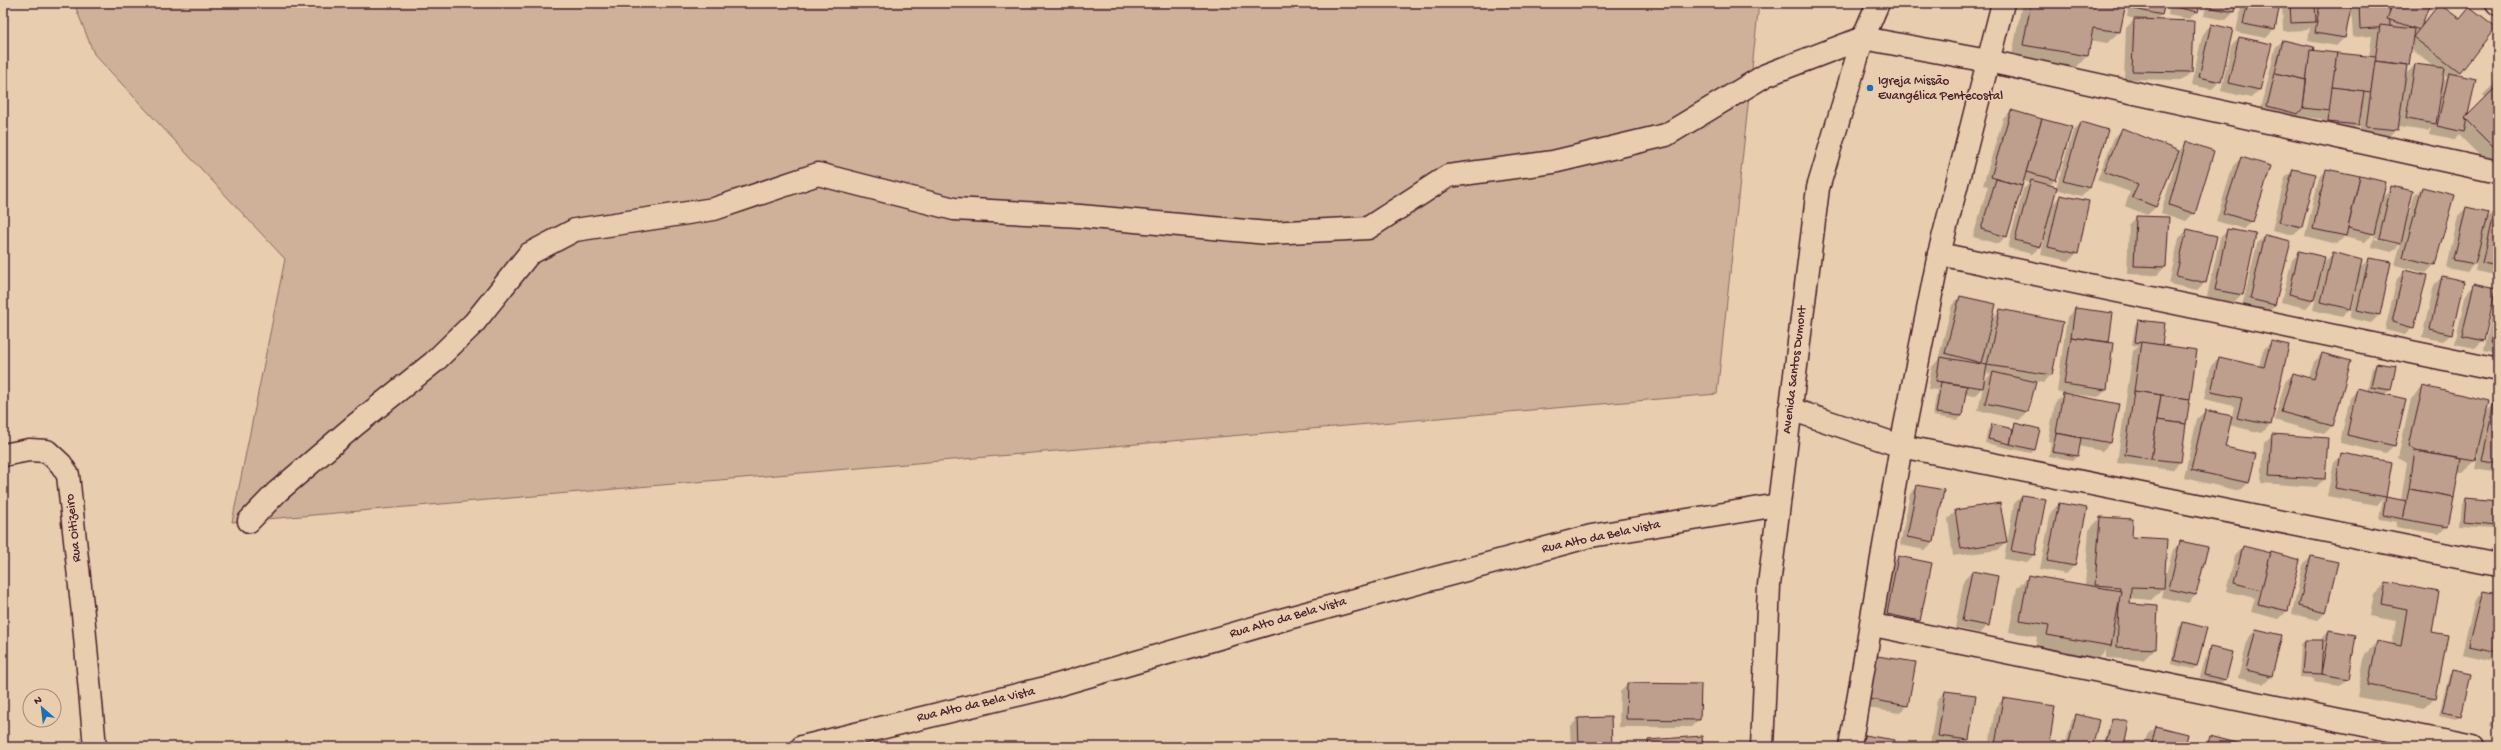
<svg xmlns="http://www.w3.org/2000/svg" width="2501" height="750" font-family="'Gochi Hand',sans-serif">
  <rect width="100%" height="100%" fill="#e8cdaf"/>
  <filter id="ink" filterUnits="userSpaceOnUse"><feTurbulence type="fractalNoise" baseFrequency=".025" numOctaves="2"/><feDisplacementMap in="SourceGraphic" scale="8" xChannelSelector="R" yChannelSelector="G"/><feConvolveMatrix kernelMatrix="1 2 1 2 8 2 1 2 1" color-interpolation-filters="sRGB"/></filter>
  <g filter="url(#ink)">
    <path fill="#cfb199" stroke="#8c6862" d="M 74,3 L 1759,3 L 1717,394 L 232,522 L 285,259 L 94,54 Z"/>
    <g fill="#0003" fill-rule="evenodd">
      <path d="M 2022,3 L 2125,3 L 2119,32 L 2107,43 L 2090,40 L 2087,56 L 2075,68 L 2012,56 Z"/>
      <path d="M 2125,3 L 2164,3 L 2162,14 L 2155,21 L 2191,72 L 2183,80 L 2124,79 L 2126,28 L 2135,19 L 2127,17 L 2129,4 Z"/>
      <path d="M 2170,3 L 2199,3 L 2197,11 L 2189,19 L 2168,15 Z"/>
      <path d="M 2207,3 L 2236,3 L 2234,12 L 2226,20 L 2204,16 Z"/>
      <path d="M 2242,3 L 2279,3 L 2274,30 L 2266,38 L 2236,32 Z"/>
      <path d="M 2282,3 L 2429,3 L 2421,26 L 2439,5 L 2459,20 L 2470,8 L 2495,28 L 2456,76 L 2466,118 L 2486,98 L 2483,95 L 2498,80 L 2498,166 L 2494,170 L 2459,135 L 2455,139 L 2429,134 L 2431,128 L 2427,131 L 2398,127 L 2389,138 L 2359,134 L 2361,117 L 2359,117 L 2358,125 L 2350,133 L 2320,129 L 2322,119 L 2295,116 L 2289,121 L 2260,114 L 2275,49 L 2283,41 L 2313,47 L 2312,51 L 2369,57 L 2372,36 L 2353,37 L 2351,7 L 2344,38 L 2336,46 L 2308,41 L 2310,27 L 2307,30 L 2283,31 ZM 2410,48 L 2435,68 L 2415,65 L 2406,74 ZM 2443,74 L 2447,77 L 2442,82 Z"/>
      <path d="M 2211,25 L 2220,81 L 2212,89 L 2191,85 L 2203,33 Z"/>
      <path d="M 2239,38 L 2270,45 L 2259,90 L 2251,98 L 2221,91 L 2231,46 Z"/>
      <path d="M 2011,111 L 2055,180 L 2049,186 L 2056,188 L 2073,131 L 2081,123 L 2107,130 L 2089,188 L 2081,196 L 2056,189 L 2052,205 L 2060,196 L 2077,253 L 2069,261 L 2041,255 L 2045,236 L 2043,236 L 2041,246 L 2032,254 L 2008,248 L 2023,189 L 2030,183 L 2023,181 L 2006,236 L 1998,244 L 1973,237 L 1988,186 L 1983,185 L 2003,119 Z"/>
      <path d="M 2122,130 L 2178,152 L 2187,142 L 2194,213 L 2186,221 L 2161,213 L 2176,161 L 2156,207 L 2147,215 L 2125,206 L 2130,192 L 2097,180 L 2114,138 Z"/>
      <path d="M 2241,158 L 2253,221 L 2244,229 L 2216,221 L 2233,166 Z"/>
      <path d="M 2293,170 L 2302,227 L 2294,235 L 2272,230 L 2285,178 Z"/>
      <path d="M 2327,170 L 2385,183 L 2382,197 L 2392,187 L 2409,215 L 2414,196 L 2422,188 L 2453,195 L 2434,265 L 2426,273 L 2395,265 L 2401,243 L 2392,252 L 2372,247 L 2375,232 L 2365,242 L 2344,237 L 2337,244 L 2305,236 L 2319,178 ZM 2375,237 L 2396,242 L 2396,244 L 2374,239 Z"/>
      <path d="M 2466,208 L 2485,219 L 2494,211 L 2498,212 L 2498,271 L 2495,275 L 2475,271 L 2477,261 L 2467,272 L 2447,268 L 2458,216 Z"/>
      <path d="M 2137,217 L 2165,267 L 2157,275 L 2127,274 L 2129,225 Z"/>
      <path d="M 2188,230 L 2205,282 L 2197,290 L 2169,284 L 2179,238 Z"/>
      <path d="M 2228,230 L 2242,295 L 2234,303 L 2207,297 L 2220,238 Z"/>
      <path d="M 2265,236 L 2275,305 L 2267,313 L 2242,307 L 2257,244 Z"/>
      <path d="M 2300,252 L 2323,264 L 2333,253 L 2359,269 L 2370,259 L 2379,315 L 2371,323 L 2350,318 L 2358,284 L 2356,284 L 2350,309 L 2342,317 L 2313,310 L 2316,297 L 2306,308 L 2281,302 L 2292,260 Z"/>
      <path d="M 2405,271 L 2413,327 L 2405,335 L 2385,330 L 2397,279 Z"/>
      <path d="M 2442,277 L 2451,333 L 2443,341 L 2422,337 L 2434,285 Z"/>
      <path d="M 2474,285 L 2483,340 L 2475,348 L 2455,344 L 2466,293 Z"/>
      <path d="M 2498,296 L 2498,354 L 2484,351 L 2495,299 Z"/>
      <path d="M 1960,297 L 1991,319 L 2000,310 L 2051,375 L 2043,383 L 2035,381 L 2027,412 L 2019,420 L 1978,410 L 1983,387 L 1974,396 L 1964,394 L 1962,416 L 1958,420 L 1933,416 L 1937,390 L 1928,389 L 1932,367 L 1938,360 L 1952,305 ZM 1984,373 L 1991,374 L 1983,382 Z"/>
      <path d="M 2075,309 L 2112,314 L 2106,389 L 2098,397 L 2057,392 L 2067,317 Z"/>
      <path d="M 2138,321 L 2161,346 L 2196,351 L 2180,462 L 2172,470 L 2117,463 L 2133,351 L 2138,346 L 2132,345 L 2135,325 Z"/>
      <path d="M 2271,342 L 2270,425 L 2262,433 L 2229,425 L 2224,448 L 2248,483 L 2240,491 L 2184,478 L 2197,419 L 2205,411 L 2232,417 L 2234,406 L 2204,399 L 2211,366 L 2219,358 L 2259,367 L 2263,350 Z"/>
      <path d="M 2322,354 L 2350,362 L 2332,426 L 2324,434 L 2274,420 L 2285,382 L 2293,374 L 2309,378 L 2314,362 Z"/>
      <path d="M 2376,364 L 2394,367 L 2390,390 L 2384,395 L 2394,445 L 2386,453 L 2340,443 L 2350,398 L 2358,390 L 2367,392 L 2372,368 Z"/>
      <path d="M 2423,387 L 2485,413 L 2494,404 L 2498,405 L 2498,473 L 2475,469 L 2478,454 L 2476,454 L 2474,461 L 2463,472 L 2457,472 L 2447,526 L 2439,534 L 2396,527 L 2397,522 L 2379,519 L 2383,499 L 2377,505 L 2327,496 L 2334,463 L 2342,455 L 2391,463 L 2385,498 L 2401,501 L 2407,463 L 2398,458 L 2411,399 Z"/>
      <path d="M 2064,394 L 2110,443 L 2102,451 L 2079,446 L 2077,456 L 2073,460 L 2049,456 L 2051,442 L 2048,441 L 2055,403 Z"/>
      <path d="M 2015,424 L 2034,450 L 2031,453 L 1985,443 L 1988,429 L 1992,426 L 2011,430 Z"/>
      <path d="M 2272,435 L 2324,479 L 2316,487 L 2261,483 L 2264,443 Z"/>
      <path d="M 1918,486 L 1933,542 L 1925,550 L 1900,545 L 1910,494 Z"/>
      <path d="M 2022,496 L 2045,500 L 2034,555 L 2026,563 L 2004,559 L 2014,504 Z"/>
      <path d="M 2466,500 L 2496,515 L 2498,512 L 2498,520 L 2496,520 L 2495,524 L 2491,528 L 2460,526 L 2462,504 Z"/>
      <path d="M 2059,504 L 2085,509 L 2074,566 L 2066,574 L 2040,569 L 2051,512 Z"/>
      <path d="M 1956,511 L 2006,542 L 1998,550 L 1953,556 L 1948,519 Z"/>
      <path d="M 2100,518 L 2131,538 L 2163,584 L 2173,550 L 2181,542 L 2207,548 L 2196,595 L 2188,603 L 2161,597 L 2163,588 L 2151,600 L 2129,598 L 2129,605 L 2155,649 L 2143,660 L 2106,658 L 2106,650 L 2099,658 L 2036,647 L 2037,636 L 2009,632 L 2017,588 L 2029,576 L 2085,586 L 2089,530 Z"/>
      <path d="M 2243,548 L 2299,560 L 2287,611 L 2279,619 L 2251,612 L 2255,598 L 2226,591 L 2235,556 Z"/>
      <path d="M 1898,557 L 1920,620 L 1911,628 L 1879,622 L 1890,566 Z"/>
      <path d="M 2311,557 L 2326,612 L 2318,620 L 2292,614 L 2303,565 Z"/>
      <path d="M 1972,572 L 1988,625 L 1980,633 L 1955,628 L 1964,580 Z"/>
      <path d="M 2386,583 L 2431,633 L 2435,697 L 2423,709 L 2357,697 L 2365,654 L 2377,642 L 2392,645 L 2396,621 L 2370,616 L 2374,595 Z"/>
      <path d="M 2483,592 L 2498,595 L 2498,651 L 2490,660 L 2462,654 L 2475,600 Z"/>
      <path d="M 2183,624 L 2197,666 L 2193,669 L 2171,664 L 2179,627 Z"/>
      <path d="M 2256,630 L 2281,636 L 2271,676 L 2263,684 L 2238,678 L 2248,638 Z"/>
      <path d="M 2329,631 L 2348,678 L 2340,686 L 2314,682 L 2314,678 L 2299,677 L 2301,644 L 2305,641 L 2320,641 Z"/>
      <path d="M 2211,648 L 2225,679 L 2221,683 L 2200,678 L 2207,652 Z"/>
      <path d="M 1878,657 L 1907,705 L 1899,713 L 1862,707 L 1869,665 Z"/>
      <path d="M 2453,671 L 2460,715 L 2456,719 L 2439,715 L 2449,675 Z"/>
      <path d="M 1628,684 L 1699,719 L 1691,727 L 1619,727 L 1620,692 Z"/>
      <path d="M 1945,692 L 1968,740 L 1961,747 L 1930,744 L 1937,700 Z"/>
      <path d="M 2498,695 L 2498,729 L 2490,727 Z"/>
      <path d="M 2003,699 L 2054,707 L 2048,747 L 1989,747 L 1995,708 Z"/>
      <path d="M 2076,715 L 2091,747 L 2065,747 L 2072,719 Z"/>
      <path d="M 1578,719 L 1611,747 L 1571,747 L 1570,727 Z"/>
      <path d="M 2113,719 L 2123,747 L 2103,747 L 2109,723 Z"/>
      <path d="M 2156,727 L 2184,747 L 2145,747 L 2148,735 Z"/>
      <path d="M 2210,738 L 2235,747 L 2202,747 Z"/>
      <path d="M 1649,741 L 1702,747 L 1642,747 Z"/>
    </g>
    <g fill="#be9f8d" stroke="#4a1f2b">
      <path d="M 2031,3 L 2126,3 L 2120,32 L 2093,28 L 2088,56 L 2023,45 Z"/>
      <path d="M 2136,3 L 2165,3 L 2162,15 L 2134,9 Z"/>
      <path d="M 2176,3 L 2200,3 L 2198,12 L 2175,7 Z"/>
      <path d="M 2213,3 L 2237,3 L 2235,12 L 2212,8 Z"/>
      <path d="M 2248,3 L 2280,3 L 2275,30 L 2243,24 Z"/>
      <path d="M 2290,3 L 2315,3 L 2316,22 L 2291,23 Z"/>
      <path d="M 2320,3 L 2352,3 L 2345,38 L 2315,33 Z"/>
      <path d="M 2359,3 L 2389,3 L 2390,27 L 2360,29 Z"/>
      <path d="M 2393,3 L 2430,3 L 2420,30 L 2387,19 Z"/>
      <path d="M 2439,4 L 2460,19 L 2470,7 L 2496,27 L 2460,73 L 2413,37 Z"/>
      <path d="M 2134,19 L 2194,21 L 2192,72 L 2132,71 Z"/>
      <path d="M 2211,24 L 2233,29 L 2221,82 L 2199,77 Z"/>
      <path d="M 2380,25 L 2414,29 L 2409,65 L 2375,61 Z"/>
      <path d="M 2239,37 L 2272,44 L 2260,90 L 2228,83 Z"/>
      <path d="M 2283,40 L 2314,47 L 2306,80 L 2275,73 Z"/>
      <path d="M 2310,50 L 2337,53 L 2330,111 L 2303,108 Z"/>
      <path d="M 2337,53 L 2376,57 L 2371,92 L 2332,87 Z"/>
      <path d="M 2375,61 L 2407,65 L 2398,130 L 2366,127 Z"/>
      <path d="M 2415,64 L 2445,68 L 2436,124 L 2406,119 Z"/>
      <path d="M 2275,73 L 2306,80 L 2303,108 L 2298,114 L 2267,106 Z"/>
      <path d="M 2449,73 L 2476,79 L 2464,132 L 2437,126 Z"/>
      <path d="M 2498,79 L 2498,151 L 2465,118 L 2497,86 L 2494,83 Z"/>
      <path d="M 2332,87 L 2364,91 L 2359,125 L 2328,122 Z"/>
      <path d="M 2011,110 L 2042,119 L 2022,186 L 1991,177 Z"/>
      <path d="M 2042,119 L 2072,127 L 2056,180 L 2026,172 Z"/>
      <path d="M 2081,122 L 2108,130 L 2090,188 L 2063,181 Z"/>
      <path d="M 2122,128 L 2179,151 L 2156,207 L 2132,197 L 2138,184 L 2104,172 Z"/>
      <path d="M 2186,141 L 2214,151 L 2195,214 L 2169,205 Z"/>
      <path d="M 2241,157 L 2271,166 L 2253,222 L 2223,213 Z"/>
      <path d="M 2293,169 L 2316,174 L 2302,227 L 2279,222 Z"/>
      <path d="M 2326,169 L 2360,176 L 2346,236 L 2313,229 Z"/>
      <path d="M 2360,176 L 2386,182 L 2374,234 L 2348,228 Z"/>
      <path d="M 1996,179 L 2022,186 L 2007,237 L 1981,229 Z"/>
      <path d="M 2031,180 L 2057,187 L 2041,247 L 2015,240 Z"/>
      <path d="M 2391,186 L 2413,191 L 2401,244 L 2379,239 Z"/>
      <path d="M 2422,187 L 2454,195 L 2435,265 L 2403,257 Z"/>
      <path d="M 2060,195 L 2089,201 L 2078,254 L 2048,247 Z"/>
      <path d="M 2466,207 L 2488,212 L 2475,264 L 2454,260 Z"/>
      <path d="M 2494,210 L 2498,211 L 2498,266 L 2482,263 Z"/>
      <path d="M 2136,216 L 2169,217 L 2166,267 L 2134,266 Z"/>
      <path d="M 2187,229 L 2217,236 L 2206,283 L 2176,276 Z"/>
      <path d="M 2227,229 L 2256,234 L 2243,295 L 2215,290 Z"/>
      <path d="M 2265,235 L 2291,241 L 2275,305 L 2250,299 Z"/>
      <path d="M 2299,251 L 2325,257 L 2314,300 L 2289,294 Z"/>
      <path d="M 2333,252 L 2362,260 L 2351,309 L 2321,302 Z"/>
      <path d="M 2369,258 L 2391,262 L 2380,315 L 2357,310 Z"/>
      <path d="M 2404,270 L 2427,275 L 2414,328 L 2392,322 Z"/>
      <path d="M 2442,276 L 2464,281 L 2452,334 L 2430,329 Z"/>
      <path d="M 2474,283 L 2496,288 L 2484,341 L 2462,336 Z"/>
      <path d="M 1960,296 L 1996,304 L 1981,363 L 1945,353 Z"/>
      <path d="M 2075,308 L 2113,313 L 2109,342 L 2071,337 Z"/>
      <path d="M 2000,309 L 2063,322 L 2052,375 L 1987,365 Z"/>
      <path d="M 2498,312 L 2498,344 L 2491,343 Z"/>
      <path d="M 2138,320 L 2165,323 L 2162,345 L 2135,342 Z"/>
      <path d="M 2071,337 L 2113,343 L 2107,390 L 2064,384 Z"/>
      <path d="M 2271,341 L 2289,345 L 2271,425 L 2237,418 L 2242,398 L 2211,392 L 2219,357 L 2264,367 Z"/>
      <path d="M 2141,342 L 2197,350 L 2190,399 L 2134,391 Z"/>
      <path d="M 2322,353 L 2351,361 L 2333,426 L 2281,412 L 2293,373 L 2314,379 Z"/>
      <path d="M 1940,357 L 1987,365 L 1983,388 L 1936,381 Z"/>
      <path d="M 2376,363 L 2396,366 L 2391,390 L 2371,387 Z"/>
      <path d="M 1993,372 L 2036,382 L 2028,412 L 1985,403 Z"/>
      <path d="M 1941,382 L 1967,386 L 1962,416 L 1936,413 Z"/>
      <path d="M 2423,386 L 2489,401 L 2475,461 L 2415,451 L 2409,446 Z"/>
      <path d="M 2357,388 L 2406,399 L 2395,446 L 2347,435 Z"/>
      <path d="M 2134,391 L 2161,395 L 2151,459 L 2125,455 Z"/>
      <path d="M 2063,393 L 2119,404 L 2111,443 L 2056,433 Z"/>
      <path d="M 2161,395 L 2190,399 L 2186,424 L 2157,420 Z"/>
      <path d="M 2494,403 L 2498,404 L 2498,464 L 2482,461 Z"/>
      <path d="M 2205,410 L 2232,416 L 2225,447 L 2256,454 L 2249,483 L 2191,470 Z"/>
      <path d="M 2157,420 L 2186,424 L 2181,462 L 2151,459 Z"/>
      <path d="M 2015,423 L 2040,429 L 2035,450 L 2010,444 Z"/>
      <path d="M 1992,424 L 2013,429 L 2010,444 L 1988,439 Z"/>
      <path d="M 2056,433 L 2081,438 L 2078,456 L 2052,452 Z"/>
      <path d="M 2272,434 L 2328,438 L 2325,479 L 2269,476 Z"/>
      <path d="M 2415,451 L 2461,459 L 2454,497 L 2409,489 Z"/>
      <path d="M 2341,453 L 2392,462 L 2386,497 L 2335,488 Z"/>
      <path d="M 1917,485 L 1944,490 L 1934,542 L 1907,537 Z"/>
      <path d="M 2409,489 L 2454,497 L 2448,527 L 2403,519 Z"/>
      <path d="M 2022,495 L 2046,499 L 2035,555 L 2011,551 Z"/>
      <path d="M 2386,497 L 2407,501 L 2403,519 L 2383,515 Z"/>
      <path d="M 2466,499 L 2498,502 L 2496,525 L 2464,522 Z"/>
      <path d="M 2000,503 L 2007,542 L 1961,549 L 1955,510 Z"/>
      <path d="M 2059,503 L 2087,508 L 2075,566 L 2047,561 Z"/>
      <path d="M 2100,517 L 2133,519 L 2132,537 L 2167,539 L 2164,588 L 2131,587 L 2130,604 L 2158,606 L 2156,649 L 2117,647 L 2120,587 L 2095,585 Z"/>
      <path d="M 2180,541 L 2208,547 L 2196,595 L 2169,589 Z"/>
      <path d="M 2243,546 L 2271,553 L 2262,590 L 2234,583 Z"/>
      <path d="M 2271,552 L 2300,560 L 2288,611 L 2258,604 Z"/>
      <path d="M 1898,556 L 1932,563 L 1920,621 L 1887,614 Z"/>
      <path d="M 2311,556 L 2338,562 L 2326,613 L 2299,606 Z"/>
      <path d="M 1972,571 L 1998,576 L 1989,626 L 1962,621 Z"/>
      <path d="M 2028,575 L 2121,591 L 2111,646 L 2047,635 L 2049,625 L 2020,620 Z"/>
      <path d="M 2386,582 L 2439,592 L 2432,632 L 2448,635 L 2436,698 L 2368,685 L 2377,641 L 2401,646 L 2407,609 L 2382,604 Z"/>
      <path d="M 2483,591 L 2498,594 L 2498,652 L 2469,646 Z"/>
      <path d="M 2183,622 L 2207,628 L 2197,666 L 2174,660 Z"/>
      <path d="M 2256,629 L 2282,635 L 2272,676 L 2246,670 Z"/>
      <path d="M 2329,630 L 2356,635 L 2349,679 L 2321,674 Z"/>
      <path d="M 2305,640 L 2323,640 L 2321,674 L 2302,673 Z"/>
      <path d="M 2210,647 L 2233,652 L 2226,680 L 2204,675 Z"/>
      <path d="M 1877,656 L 1916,662 L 1908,706 L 1869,699 Z"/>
      <path d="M 2452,670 L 2471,674 L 2461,716 L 2442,712 Z"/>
      <path d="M 1627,683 L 1701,684 L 1700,720 L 1626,719 Z"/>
      <path d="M 1945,691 L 1976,695 L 1969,740 L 1938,736 Z"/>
      <path d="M 2003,698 L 2055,706 L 2049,747 L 1995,745 Z"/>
      <path d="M 2076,714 L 2099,720 L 2092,747 L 2068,747 Z"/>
      <path d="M 1611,717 L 1612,747 L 1579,747 L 1578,718 Z"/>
      <path d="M 2112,718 L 2129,722 L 2124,747 L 2105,747 Z"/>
      <path d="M 2156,726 L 2188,734 L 2185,747 L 2151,747 Z"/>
      <path d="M 1864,735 L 1895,740 L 1894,747 L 1862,747 Z"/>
      <path d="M 1702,736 L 1703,747 L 1649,747 L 1648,740 Z"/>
      <path d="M 2210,736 L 2237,743 L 2236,747 L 2207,747 Z"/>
    </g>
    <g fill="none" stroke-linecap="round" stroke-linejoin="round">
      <g stroke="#4a1f2b" stroke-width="25">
        <g id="minor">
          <path d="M 2497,3 L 2498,4"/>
          <path d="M 1939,254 L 2498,370"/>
          <path d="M 1790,409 L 1901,446 L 2498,565"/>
          <path d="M 3,455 L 29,450 L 47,451 L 61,464 L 68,475 L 83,614 L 95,747"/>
          <path d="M 249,521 L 277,492 L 354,426 L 434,362 L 474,323 L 529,254 L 575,230 L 714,209 L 818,174 L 954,209 L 1080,216 L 1268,233 L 1368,228 L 1448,176 L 1553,162 L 1666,135 L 1766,75 L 1863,38 L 1988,61 L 2498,172"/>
          <path d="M 1873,625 L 2472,747"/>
          <path d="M 802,747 L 1054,686 L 1281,620 L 1591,536 L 1778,505"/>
          <path d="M 1850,747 L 1901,446 L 1939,254 L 2003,3"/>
        </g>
      </g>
      <g stroke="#4a1f2b" stroke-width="25">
        <path id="major" d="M 1762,747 L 1769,585 L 1818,188 L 1863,38 L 1878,3"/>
      </g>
      <use href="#minor" stroke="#e8cdaf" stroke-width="22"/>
      <use href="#major" stroke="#e8cdaf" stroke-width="22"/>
    </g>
  </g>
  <circle fill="#1f6fb2" stroke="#e8cdaf" stroke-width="1.5" cx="1870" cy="88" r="4"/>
  <g text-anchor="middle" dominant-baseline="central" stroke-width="3" stroke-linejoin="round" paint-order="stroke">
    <g font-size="13" fill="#4a1f2b" stroke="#e8cdaf" text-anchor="start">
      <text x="1878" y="81">Igreja Missão<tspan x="1878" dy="15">Evangélica Pentecostal</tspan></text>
    </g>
    <g font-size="13" fill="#4a1f2b" stroke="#e8cdaf">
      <text transform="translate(1795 370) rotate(-83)">Avenida Santos Dumont</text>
      <text transform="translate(74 528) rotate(-96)">Rua Oitizeiro</text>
      <text transform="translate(1601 537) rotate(-12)">Rua Alto da Bela Vista</text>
      <text transform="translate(1288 618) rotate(-16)">Rua Alto da Bela Vista</text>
      <text transform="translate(976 705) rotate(-13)">Rua Alto da Bela Vista</text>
    </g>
  </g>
  <rect width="2501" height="750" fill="none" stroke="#e8cdaf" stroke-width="16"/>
  <rect x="8" y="8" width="2485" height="734" fill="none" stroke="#4a1f2b" stroke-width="1.5" filter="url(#ink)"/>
  <g transform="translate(42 708) rotate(332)"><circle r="19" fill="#e8cdaf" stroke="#a9877a"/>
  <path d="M0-3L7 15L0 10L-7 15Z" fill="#1f6fb2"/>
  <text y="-6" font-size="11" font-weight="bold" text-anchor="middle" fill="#4a1f2b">N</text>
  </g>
</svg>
